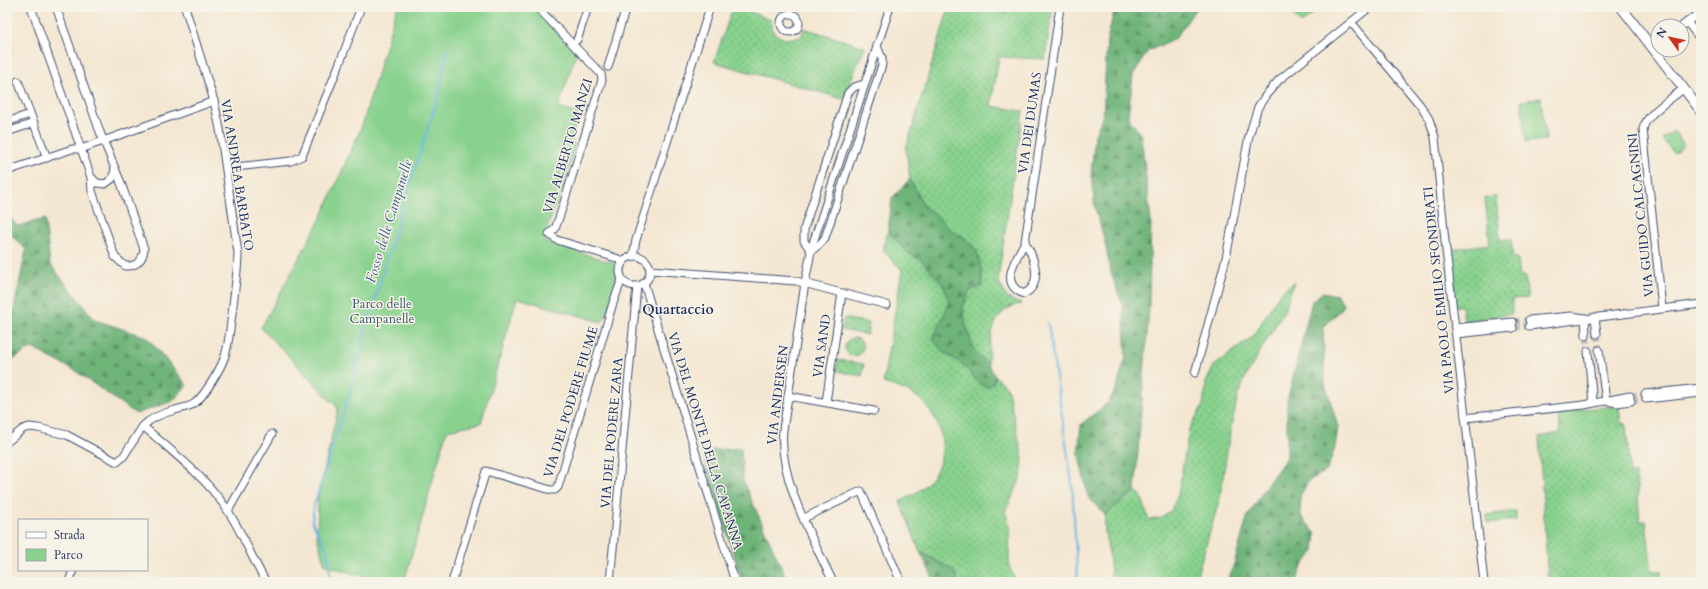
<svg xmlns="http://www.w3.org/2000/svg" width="1708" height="589" font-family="Cardo,serif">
  <defs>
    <pattern id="grass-dots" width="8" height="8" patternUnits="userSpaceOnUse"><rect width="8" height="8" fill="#89d28e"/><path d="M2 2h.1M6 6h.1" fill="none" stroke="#6fab77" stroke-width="1.8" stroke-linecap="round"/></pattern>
    <pattern id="forest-firs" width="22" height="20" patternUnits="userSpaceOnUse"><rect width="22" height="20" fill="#6eb479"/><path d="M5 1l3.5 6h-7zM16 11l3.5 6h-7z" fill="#5a9366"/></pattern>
  </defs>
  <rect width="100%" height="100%" fill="#f7f3e8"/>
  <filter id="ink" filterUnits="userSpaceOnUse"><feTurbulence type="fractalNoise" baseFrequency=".025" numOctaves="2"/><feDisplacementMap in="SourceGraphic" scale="8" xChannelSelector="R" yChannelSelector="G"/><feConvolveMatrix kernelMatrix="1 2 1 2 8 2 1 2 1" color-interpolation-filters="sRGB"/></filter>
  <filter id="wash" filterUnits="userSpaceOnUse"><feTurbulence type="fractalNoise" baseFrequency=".012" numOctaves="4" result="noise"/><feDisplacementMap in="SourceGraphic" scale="16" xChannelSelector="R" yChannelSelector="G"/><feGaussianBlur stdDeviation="0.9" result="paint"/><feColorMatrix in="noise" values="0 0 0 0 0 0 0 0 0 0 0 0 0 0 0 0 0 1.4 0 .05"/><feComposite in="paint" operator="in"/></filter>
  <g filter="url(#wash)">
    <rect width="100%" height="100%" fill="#f4e7d2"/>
    <g fill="url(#grass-dots)" stroke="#528076">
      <path d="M 733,7 L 739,7 L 771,20 L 774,33 L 784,39 L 801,37 L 804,28 L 865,47 L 843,99 L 714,62 Z"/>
      <path d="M 949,7 L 1053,7 L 1045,59 L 999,57 L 991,106 L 1023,111 L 998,280 L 1007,298 L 1021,304 C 991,308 990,340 988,364 L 974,350 L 965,323 L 963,307 L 969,291 L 965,238 L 948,228 L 937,215 L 924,207 L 910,179 L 906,149 Z"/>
      <path d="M 1496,197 L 1500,240 L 1511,239 L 1513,258 L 1518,258 L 1520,276 L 1525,276 L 1528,298 L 1512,299 L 1512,314 L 1464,321 L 1462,306 L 1456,306 L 1450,249 L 1490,244 L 1485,198 Z"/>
      <path d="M 888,231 L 908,253 L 921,260 L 943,284 L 950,303 L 940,323 L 942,351 L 961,363 L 979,383 L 993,384 L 995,376 L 1007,387 L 1023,459 L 1021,477 L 1014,494 L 1005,511 L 1010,528 L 1009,566 L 1016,582 L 959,582 L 953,570 L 920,552 L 900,501 C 946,483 956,437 922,401 C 912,391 895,387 883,383 L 902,270 L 883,251 Z"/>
      <path d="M 1294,282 L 1285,309 L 1247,374 L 1238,395 L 1229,438 L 1220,498 L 1195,582 L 1112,582 L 1109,553 L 1105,534 L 1105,515 L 1135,491 L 1141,495 L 1149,520 L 1162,518 L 1171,510 L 1178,495 L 1189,429 L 1203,405 L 1206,382 L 1214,366 L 1252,337 L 1280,293 Z"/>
      <path d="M 844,318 L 869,323 L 867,335 L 842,330 Z"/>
      <circle cx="854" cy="347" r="9"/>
      <path d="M 838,360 L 864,364 L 862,376 L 836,371 Z"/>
      <path d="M 1619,406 L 1621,423 L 1626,424 L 1630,474 L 1636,474 L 1640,521 L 1646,521 L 1652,571 L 1661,571 L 1662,582 L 1548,582 L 1539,437 L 1560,433 L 1559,411 Z"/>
      <path d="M 1516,511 L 1516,520 L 1488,523 L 1487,515 Z"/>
    </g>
    <g fill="url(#forest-firs)" stroke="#44726c">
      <path d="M 1115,7 L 1197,7 L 1175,39 L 1148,51 L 1133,75 L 1128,117 L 1141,135 L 1151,221 L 1149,309 L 1135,491 L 1105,515 L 1088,497 L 1078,452 L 1081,424 L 1108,403 L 1116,389 L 1126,357 L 1123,307 L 1111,273 L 1104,238 L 1095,208 L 1091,174 L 1095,135 L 1103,115 L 1107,40 Z"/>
      <path d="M 910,179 L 924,207 L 937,215 L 948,228 L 965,238 L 977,251 L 982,273 L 982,286 L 969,291 L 963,307 L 965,323 L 974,350 L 988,364 L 995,376 L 993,384 L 987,388 L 979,383 L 961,363 L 942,351 L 933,339 L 950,303 L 943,284 L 921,260 L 908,253 L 888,231 L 892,198 Z"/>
      <path d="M 7,214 L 17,226 L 45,219 L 50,264 L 95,320 L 147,337 L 187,385 L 173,401 L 136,414 L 74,370 L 32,348 L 7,363 L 7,325 L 11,323 L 26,250 L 7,231 Z"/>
      <path d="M 1323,292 L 1337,295 L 1344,306 L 1323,328 L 1325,383 L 1338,427 L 1335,448 L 1327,470 L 1309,481 L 1300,496 L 1301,516 L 1316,534 L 1314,551 L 1300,570 L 1297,582 L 1226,582 L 1234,564 L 1247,518 L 1266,486 L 1287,457 L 1287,401 L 1312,301 Z"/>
      <path d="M 741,448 L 743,481 L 788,582 L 742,582 L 702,451 Z"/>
      <path d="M 920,552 L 953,570 L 959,582 L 935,582 Z"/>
    </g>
    <g fill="#89d28e" stroke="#528076">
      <path d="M 398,7 L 540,7 L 579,45 L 558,108 L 579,114 L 574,131 L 573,131 L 574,132 L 571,142 L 575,144 L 563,189 L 548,225 L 545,242 L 617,264 C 618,283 612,306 602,322 L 517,298 L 481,423 L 447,430 L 404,582 C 377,582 351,573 325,565 L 317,537 L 318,497 L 338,408 L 261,328 L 322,216 L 362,126 L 396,10 Z"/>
      <path d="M 1291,7 L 1320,7 L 1301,24 L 1288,9 Z"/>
      <path d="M 1541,98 L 1546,140 L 1526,142 L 1521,101 Z"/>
      <path d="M 1674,131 L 1684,145 L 1674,153 L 1662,139 Z"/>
    </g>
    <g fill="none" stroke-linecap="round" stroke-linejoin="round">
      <g stroke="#6cb7e5" stroke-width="2">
        <path d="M 1048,323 L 1072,483 L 1077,572 L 1079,582"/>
        <path d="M 331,582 L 328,553 L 312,521 L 314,505 L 352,385 L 365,332 L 401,212 L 438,97 L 448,48"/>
      </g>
    </g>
  </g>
  <g filter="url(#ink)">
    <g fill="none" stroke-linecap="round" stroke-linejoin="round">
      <g stroke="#c9c2bb" stroke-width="7" stroke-dasharray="7 3.5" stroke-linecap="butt">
        <path d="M 1513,322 L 1529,320"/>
        <path d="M 1513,328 L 1529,326"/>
        <path d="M 1597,334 L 1599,350"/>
        <path d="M 1586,336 L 1588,351"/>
        <path d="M 1630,396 L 1645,394"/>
        <path d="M 1631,401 L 1646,399"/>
      </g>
      <g stroke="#3c4b6f" stroke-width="9">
        <g id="minor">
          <path d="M 31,7 L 91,177 L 92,191 L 115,257 L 125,266 C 136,267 143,260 144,249 L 121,183 L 100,132 L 56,7"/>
          <path d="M 537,7 L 601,74 L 602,80 L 562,209 L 555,229 L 549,234 L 557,240 L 616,258 L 623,262"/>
          <circle cx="790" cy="23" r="9"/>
          <path d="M 1351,22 L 1420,105 L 1429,119 L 1435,137 L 1445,241 L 1484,582"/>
          <path d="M 1687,22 L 1701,40"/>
          <path d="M 1682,26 L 1701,12"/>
          <path d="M 577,40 L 588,7"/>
          <path d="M 7,53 L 7,55"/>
          <path d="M 608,67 L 626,7"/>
          <path d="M 18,81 L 47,158"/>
          <path d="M 864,84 L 854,87 L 848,93 L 804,229 L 804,241 L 811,251 L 820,244 L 825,238 L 882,65 L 882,58 L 877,46"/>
          <path d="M 7,122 L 30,114"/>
          <path d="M 7,132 L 34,123"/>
          <path d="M 226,168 L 291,161 L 302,156 L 339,65 L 361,7"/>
          <path d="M 7,171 L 72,149 L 81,149 L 214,101"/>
          <path d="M 91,177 L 97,183 L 105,184 L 112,179 L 115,170"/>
          <path d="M 1025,242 C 1034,257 1044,284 1024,294 C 998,284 1016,259 1025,242 L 1060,7"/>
          <circle cx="635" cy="271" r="15"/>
          <path d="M 633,256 L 636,240 L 710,7"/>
          <path d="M 650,270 L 796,281 L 887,305"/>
          <path d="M 644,283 L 735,582"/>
          <path d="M 1662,308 L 1643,129 C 1646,114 1671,99 1683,89"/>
          <path d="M 1595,317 L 1597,334"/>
          <path d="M 1585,318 L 1586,336"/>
          <path d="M 1529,320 L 1571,316 L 1585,318"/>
          <path d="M 1529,326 L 1701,304"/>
          <path d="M 1455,328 L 1513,322"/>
          <path d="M 1456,334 L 1513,328"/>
          <path d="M 1599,350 L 1606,401"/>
          <path d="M 1588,351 L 1593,403"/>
          <path d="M 1195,373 L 1226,258 L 1249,136 L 1258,107 L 1266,95 L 1279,80 L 1370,7"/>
          <path d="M 1645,394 L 1701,388"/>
          <path d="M 788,396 L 874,411"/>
          <path d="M 1646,399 L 1701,393"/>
          <path d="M 1608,401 L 1617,403 L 1631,401"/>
          <path d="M 826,402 L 842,293"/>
          <path d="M 1465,418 L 1584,405 L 1630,396"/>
          <path d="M 143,426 C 152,417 163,413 175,410 C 182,408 190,407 195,403 C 205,395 221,368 225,356 C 229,343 230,328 232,314 C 234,293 238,273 238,253 L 220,129 L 214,101 L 185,7"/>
          <path d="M 7,442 L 23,429 L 29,427 L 38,428 L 67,435 L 117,462 L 123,457 L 143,426 C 171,451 202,474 224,505 C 241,529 251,557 266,582"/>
          <path d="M 228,511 L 272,434"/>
          <path d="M 804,518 L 861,491 L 901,582"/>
          <path d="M 69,582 L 73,570"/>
          <path d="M 452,582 L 486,471 L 551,490 L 555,490 L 558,487 L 613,303 L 622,279"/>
          <path d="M 610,582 L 637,286"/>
          <path d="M 833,582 C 813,539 778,478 783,430 L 805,283 L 812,246 L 890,7"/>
        </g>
      </g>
      <g stroke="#3c4b6f" stroke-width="11">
        <path id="major" d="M 1621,7 L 1701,111"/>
      </g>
      <use href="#minor" stroke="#fff" stroke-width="7"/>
      <use href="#major" stroke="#fff" stroke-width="9"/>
    </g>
  </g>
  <g text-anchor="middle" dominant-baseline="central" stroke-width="3" stroke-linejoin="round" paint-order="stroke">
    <g font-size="13" fill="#1b2f5e" stroke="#f7f3e8">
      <text transform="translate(1030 123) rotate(-82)">VIA DEI DUMAS</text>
      <text transform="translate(568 146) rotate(-73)">VIA ALBERTO MANZI</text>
      <text transform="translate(237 175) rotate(81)">VIA ANDREA BARBATO</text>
      <text transform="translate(1641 215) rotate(-96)">VIA GUIDO CALCAGNINI</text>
      <text transform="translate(1439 290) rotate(-96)">VIA PAOLO EMILIO SFONDRATI</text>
      <text transform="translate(822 346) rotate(-82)">VIA SAND</text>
      <text transform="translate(778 395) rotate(-83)">VIA ANDERSEN</text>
      <text transform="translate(571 402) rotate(-73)">VIA DEL PODERE FIUME</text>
      <text transform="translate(612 433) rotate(-85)">VIA DEL PODERE ZARA</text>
      <text transform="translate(705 441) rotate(73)">VIA DEL MONTE DELLA CAPANNA</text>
    </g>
    <g font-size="13" fill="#36586a" stroke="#f7f3e8">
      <text x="382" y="304">Parco delle<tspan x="382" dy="15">Campanelle</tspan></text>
    </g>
    <g font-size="14" font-style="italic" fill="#335886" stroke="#f7f3e8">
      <text transform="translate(389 221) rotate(-73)">Fosso delle Campanelle</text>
    </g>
    <g font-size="14" font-weight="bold" fill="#1b2f5e" stroke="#f7f3e8">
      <text x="678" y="309">Quartaccio</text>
    </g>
  </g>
  <rect width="1708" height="589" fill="none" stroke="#f7f3e8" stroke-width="24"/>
  <rect x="18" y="519" width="130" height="52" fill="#f7f3e8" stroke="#9fa5b1"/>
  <rect x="26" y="532" width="20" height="6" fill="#ffffff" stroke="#9fa5b1"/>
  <text x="54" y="539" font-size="12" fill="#1b2f5e">Strada</text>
  <rect x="26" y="549" width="20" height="12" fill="#89d28e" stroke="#9fa5b1"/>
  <text x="54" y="559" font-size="12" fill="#1b2f5e">Parco</text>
  <g transform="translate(1670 38) rotate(303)"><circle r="19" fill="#f7f3e8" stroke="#9fa5b1"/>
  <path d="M0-3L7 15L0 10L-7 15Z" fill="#c8321e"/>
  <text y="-6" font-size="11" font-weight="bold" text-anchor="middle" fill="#1b2f5e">N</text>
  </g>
</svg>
